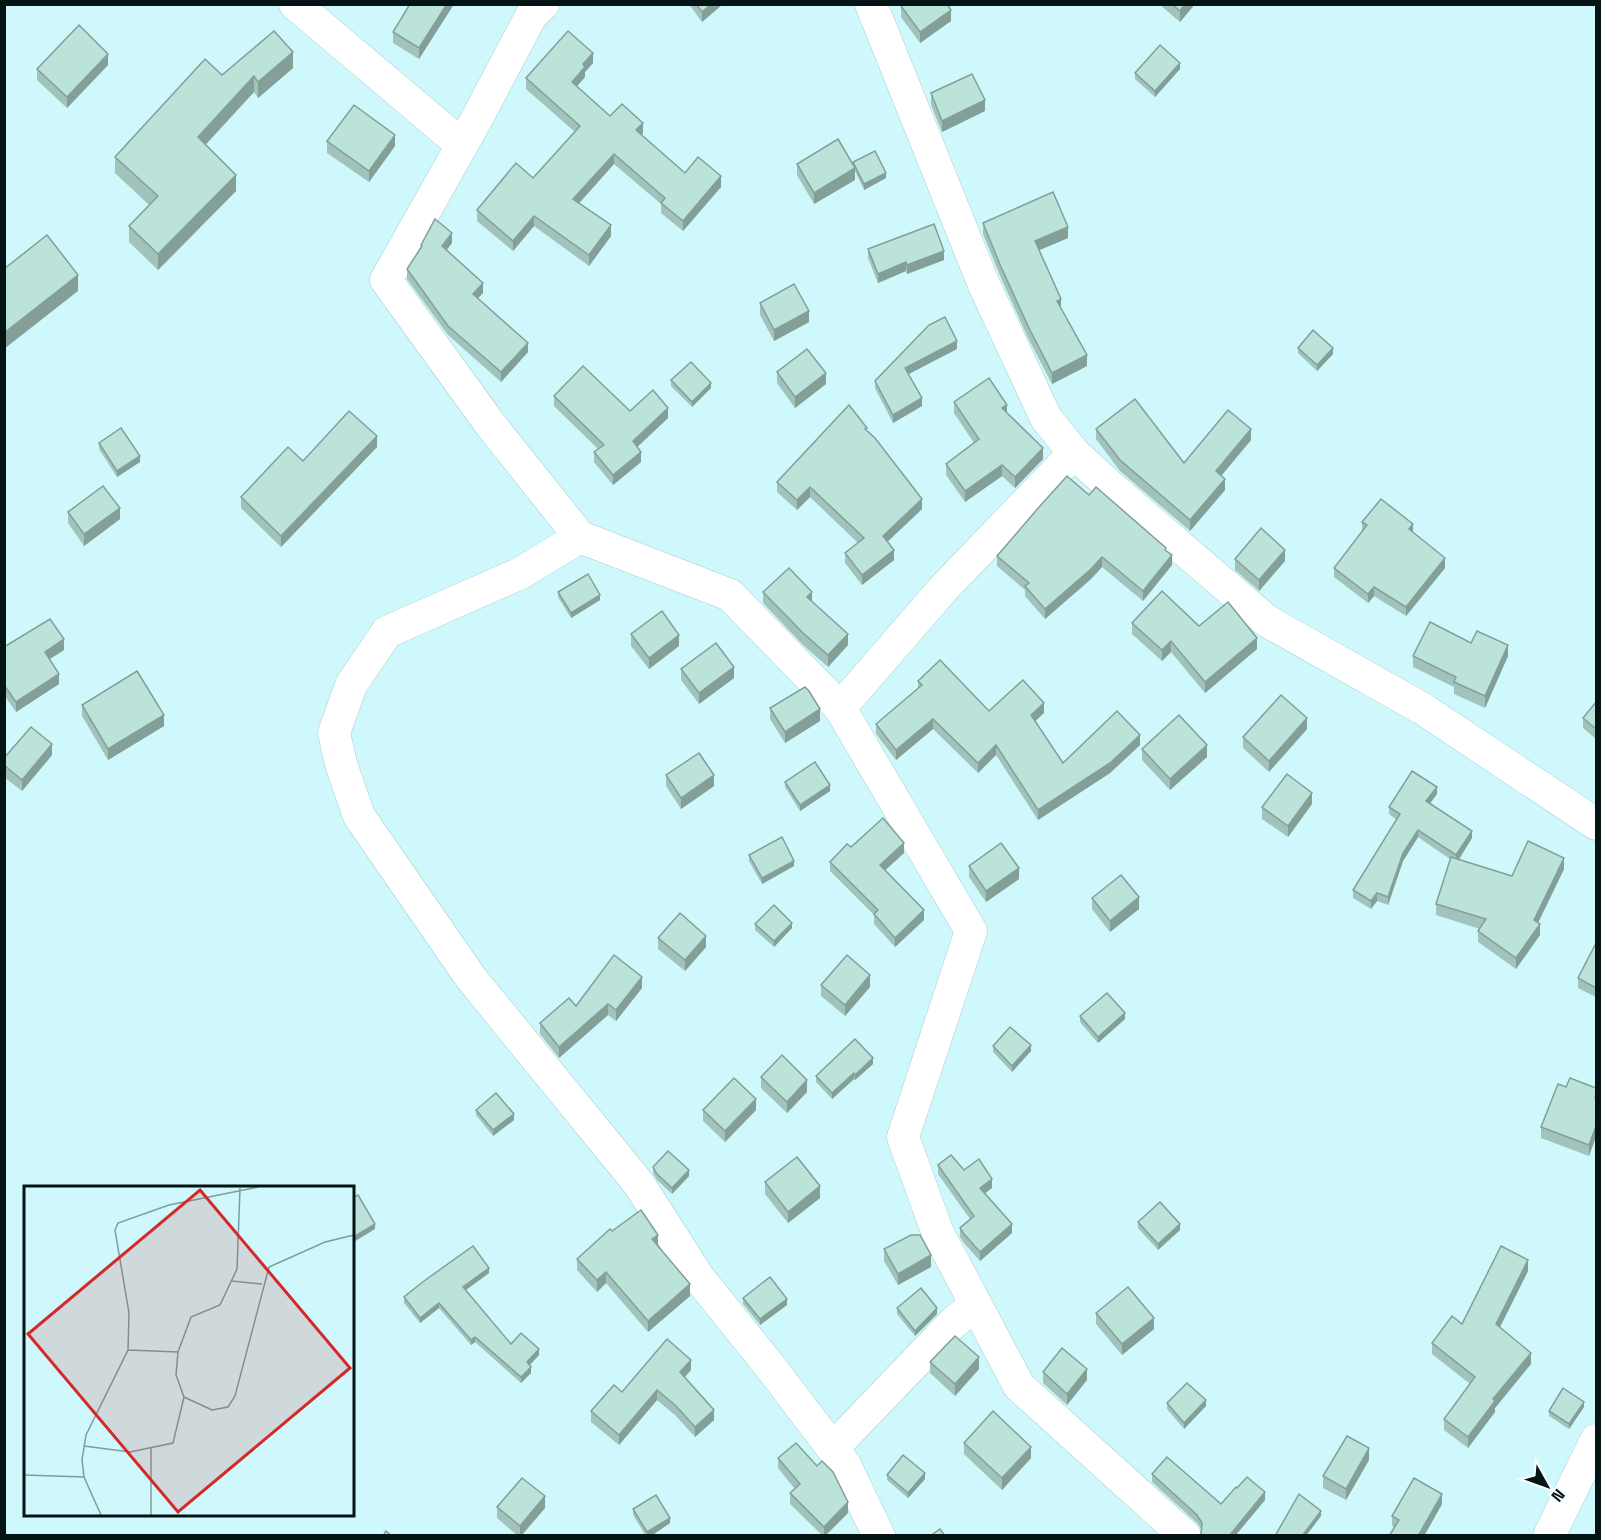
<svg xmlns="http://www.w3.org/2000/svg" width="1601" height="1540" font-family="'Space Grotesk',sans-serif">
  <rect width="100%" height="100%" fill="#cef8fc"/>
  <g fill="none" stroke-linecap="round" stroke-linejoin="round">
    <g stroke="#a6d0d4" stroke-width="33">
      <g id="minor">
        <path d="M 295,4 L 462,145"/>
        <path d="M 543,4 L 531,16 L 475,122 L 386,280 L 490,424 L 580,537 L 730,595 L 840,708 L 971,931 L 903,1137 L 937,1231 L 1019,1386 L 1185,1536"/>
        <path d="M 871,4 L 984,285 L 1046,418 L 1074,453 L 1112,488 L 1267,621 L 1423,709 L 1596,824"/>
        <path d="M 580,537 L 521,573 L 387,632 L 351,685 L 334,733 L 341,764 L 359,816 L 471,978 L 639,1184 L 699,1278 L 772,1369 L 845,1465 L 879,1536"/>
        <path d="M 840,708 L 943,589 L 1074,453"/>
        <path d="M 833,1448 L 953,1323 L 975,1305"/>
        <path d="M 1549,1536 L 1596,1440"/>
      </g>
    </g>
    <use href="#minor" stroke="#fff" stroke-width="32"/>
  </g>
  <g fill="#a1c3bb">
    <path d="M 454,4 L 419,59 L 393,43 L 393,32 Z"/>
    <path d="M 689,4 L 723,4 L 702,22 Z"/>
    <path d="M 1159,4 L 1195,4 L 1180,22 Z"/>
    <path d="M 901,6 L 951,21 L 920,43 L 901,17 Z"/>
    <path d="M 593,63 L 585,72 L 585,77 L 577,86 L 610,116 L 643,133 L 642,135 L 685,173 L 721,187 L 683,231 L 661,213 L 661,204 L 614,164 L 579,203 L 611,236 L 589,266 L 534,226 L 513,251 L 477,221 L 477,210 L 533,178 L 575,132 L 526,89 L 526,78 Z"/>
    <path d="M 108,65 L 67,108 L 37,80 L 37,69 Z"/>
    <path d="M 293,68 L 258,98 L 254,92 L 205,144 L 236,191 L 158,270 L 129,242 L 129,226 L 149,205 L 115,173 L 115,157 L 222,75 Z"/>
    <path d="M 1180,69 L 1155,97 L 1135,79 L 1135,73 Z"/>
    <path d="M 931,93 L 985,111 L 942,132 L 931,105 Z"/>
    <path d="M 327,141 L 395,146 L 369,182 L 327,153 Z"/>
    <path d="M 853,162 L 886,178 L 864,190 L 855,171 L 855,180 L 814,204 L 797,175 L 797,164 L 853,165 Z"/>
    <path d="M 983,223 L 1068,238 L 1039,250 L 1061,308 L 1087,366 L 1052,384 L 1028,338 L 1001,278 L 983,234 Z"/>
    <path d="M 452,243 L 447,250 L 483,293 L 478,298 L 528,352 L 501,382 L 448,335 L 407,279 L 407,269 L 421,247 L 421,245 Z"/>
    <path d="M 868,249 L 944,260 L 907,274 L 906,271 L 878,283 L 868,258 Z"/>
    <path d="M 760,303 L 809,322 L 774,341 L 760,315 Z"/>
    <path d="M 1298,348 L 1333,354 L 1317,371 L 1298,353 Z"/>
    <path d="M 957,349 L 908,374 L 922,406 L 893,423 L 875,388 L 875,381 Z"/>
    <path d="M 777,372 L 826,384 L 795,408 L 777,383 Z"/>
    <path d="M 671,380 L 711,388 L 692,407 L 671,386 Z"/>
    <path d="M 554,396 L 630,411 L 668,418 L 637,447 L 641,462 L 613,485 L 594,462 L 594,452 L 598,449 L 554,406 Z"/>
    <path d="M 954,402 L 1007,414 L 1043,459 L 1015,488 L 1002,476 L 965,502 L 946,475 L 946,464 L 974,443 L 954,413 Z"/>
    <path d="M 1096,429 L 1184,463 L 1251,440 L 1221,476 L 1225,490 L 1190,531 L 1120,471 L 1096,439 Z"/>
    <path d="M 867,431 L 922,509 L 887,542 L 894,560 L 862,585 L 845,563 L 845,553 L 858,543 L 810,497 L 797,510 L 777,492 L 777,482 Z"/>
    <path d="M 99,443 L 140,462 L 117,477 L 99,449 Z"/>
    <path d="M 377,447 L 281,547 L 241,508 L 241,497 L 303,461 Z"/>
    <path d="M 1089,495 L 1166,551 L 1172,565 L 1143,601 L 1102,567 L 1091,579 L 1045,619 L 1025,596 L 1025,590 L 997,566 L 997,556 Z"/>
    <path d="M 68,512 L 120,519 L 84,546 L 68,523 Z"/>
    <path d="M 1362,522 L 1413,533 L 1445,568 L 1406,616 L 1374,596 L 1368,603 L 1334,577 L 1334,568 L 1362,531 Z"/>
    <path d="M 1235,559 L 1285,561 L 1259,591 L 1235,570 Z"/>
    <path d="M 558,592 L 600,600 L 571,618 L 558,597 Z"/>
    <path d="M 763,592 L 848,645 L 828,667 L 803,645 L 763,603 Z"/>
    <path d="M 1132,623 L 1199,626 L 1257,649 L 1205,693 L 1171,652 L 1162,661 L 1132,634 Z"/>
    <path d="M 631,634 L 679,646 L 649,669 L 631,646 Z"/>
    <path d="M 1471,643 L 1508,656 L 1485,708 L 1454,694 L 1454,687 L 1413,667 L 1413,656 Z"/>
    <path d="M 4,647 L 64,650 L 49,659 L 59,684 L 16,712 L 4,695 Z"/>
    <path d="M 681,669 L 734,678 L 699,704 L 681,680 Z"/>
    <path d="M 918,681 L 989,711 L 1044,713 L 1035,721 L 1063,763 L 1140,745 L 1110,773 L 1038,820 L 996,755 L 978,773 L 933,729 L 896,760 L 876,734 L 876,724 L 918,689 Z"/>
    <path d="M 1596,702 L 1596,739 L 1583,728 L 1583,718 Z"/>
    <path d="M 82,705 L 164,726 L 108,760 L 82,716 Z"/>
    <path d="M 770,708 L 820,721 L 785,743 L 770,719 Z"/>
    <path d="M 1307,729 L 1269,772 L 1243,748 L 1243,737 Z"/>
    <path d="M 1142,749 L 1207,757 L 1170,790 L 1142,760 Z"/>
    <path d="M 52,755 L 22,791 L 4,777 L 4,758 Z"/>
    <path d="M 666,775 L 714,786 L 681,809 L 666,786 Z"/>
    <path d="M 785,782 L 830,791 L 800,811 L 785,787 Z"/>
    <path d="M 1437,794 L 1430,803 L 1472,838 L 1459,860 L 1512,876 L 1564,869 L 1538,923 L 1540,935 L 1516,969 L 1478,942 L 1478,931 L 1480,929 L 1436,915 L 1436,904 L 1450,859 L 1418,837 L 1403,861 L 1388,905 L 1377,901 L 1371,909 L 1353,898 L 1353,890 L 1397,820 L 1389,814 L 1389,807 Z"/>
    <path d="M 1312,804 L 1288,837 L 1262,819 L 1262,807 Z"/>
    <path d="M 851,847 L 904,853 L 885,870 L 924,920 L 895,947 L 874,924 L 874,915 L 830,871 L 830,862 Z"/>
    <path d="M 749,855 L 794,866 L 762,884 L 749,861 Z"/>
    <path d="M 969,866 L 1019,879 L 986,902 L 969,877 Z"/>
    <path d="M 1092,898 L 1139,909 L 1110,932 L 1092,909 Z"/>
    <path d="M 755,924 L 792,928 L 774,947 L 755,930 Z"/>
    <path d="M 658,938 L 706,947 L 685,971 L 658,949 Z"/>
    <path d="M 1596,943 L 1596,997 L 1578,988 L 1578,978 Z"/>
    <path d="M 821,985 L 870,987 L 845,1016 L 821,996 Z"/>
    <path d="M 642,988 L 616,1021 L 608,1015 L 559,1058 L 540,1034 L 540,1023 L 576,1006 Z"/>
    <path d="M 1080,1016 L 1125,1019 L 1098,1043 L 1080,1022 Z"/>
    <path d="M 993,1046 L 1031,1051 L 1012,1072 L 993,1052 Z"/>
    <path d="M 873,1064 L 855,1080 L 854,1079 L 832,1099 L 816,1082 L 816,1076 Z"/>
    <path d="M 761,1077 L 807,1092 L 787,1113 L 761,1088 Z"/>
    <path d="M 1566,1087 L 1596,1088 L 1589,1156 L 1541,1138 L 1541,1127 Z"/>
    <path d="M 476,1110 L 514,1120 L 493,1136 L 476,1115 Z"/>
    <path d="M 703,1110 L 756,1110 L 725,1142 L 703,1121 Z"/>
    <path d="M 938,1165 L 964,1170 L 992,1188 L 985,1193 L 1012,1233 L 980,1261 L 964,1243 L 960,1237 L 960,1228 L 970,1219 L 938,1174 Z"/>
    <path d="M 653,1167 L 689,1176 L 672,1194 L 657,1180 L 653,1173 Z"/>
    <path d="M 765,1182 L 820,1198 L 788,1223 L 765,1194 Z"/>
    <path d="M 1138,1222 L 1180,1230 L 1158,1250 L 1138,1228 Z"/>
    <path d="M 612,1231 L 658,1245 L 690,1296 L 648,1332 L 606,1283 L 597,1292 L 577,1270 L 577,1259 Z"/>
    <path d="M 884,1249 L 931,1267 L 898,1285 L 884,1261 Z"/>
    <path d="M 1528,1271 L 1500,1327 L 1531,1364 L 1495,1408 L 1495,1412 L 1468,1448 L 1444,1430 L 1444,1419 L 1470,1384 L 1432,1354 L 1432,1343 L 1462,1324 Z"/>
    <path d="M 489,1273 L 466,1290 L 511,1344 L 539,1355 L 530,1365 L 531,1373 L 521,1383 L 475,1342 L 471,1345 L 439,1308 L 420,1323 L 404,1303 L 404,1297 Z"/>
    <path d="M 743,1298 L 787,1305 L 760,1325 L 743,1304 Z"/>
    <path d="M 897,1308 L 937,1314 L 915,1336 L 897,1314 Z"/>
    <path d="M 1096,1313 L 1154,1329 L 1122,1355 L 1096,1324 Z"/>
    <path d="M 930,1362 L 979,1369 L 955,1396 L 930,1373 Z"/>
    <path d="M 691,1370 L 685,1377 L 714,1420 L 695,1437 L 676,1416 L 657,1400 L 619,1445 L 591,1422 L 591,1411 L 622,1392 Z"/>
    <path d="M 1043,1372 L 1087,1380 L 1067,1405 L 1043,1383 Z"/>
    <path d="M 1167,1403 L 1206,1406 L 1184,1429 L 1167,1409 Z"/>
    <path d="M 1584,1407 L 1569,1429 L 1549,1416 L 1549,1411 Z"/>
    <path d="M 964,1443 L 1031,1458 L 1002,1490 L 964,1454 Z"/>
    <path d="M 778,1458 L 848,1513 L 825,1536 L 823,1536 L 790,1504 L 790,1493 L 795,1489 L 778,1468 Z"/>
    <path d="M 1369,1460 L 1346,1500 L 1323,1488 L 1323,1476 Z"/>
    <path d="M 1152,1474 L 1221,1504 L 1237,1488 L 1265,1500 L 1235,1536 L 1201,1536 L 1202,1530 L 1197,1523 L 1152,1482 Z"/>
    <path d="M 887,1475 L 925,1479 L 908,1498 L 887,1480 Z"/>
    <path d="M 1442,1504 L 1424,1536 L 1389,1536 L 1394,1527 L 1392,1526 L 1392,1516 Z"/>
    <path d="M 497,1507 L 545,1508 L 521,1536 L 518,1536 L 497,1518 Z"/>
    <path d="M 633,1509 L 670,1523 L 651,1536 L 646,1536 L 633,1515 Z"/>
  </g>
  <g fill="#839f98">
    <path d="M 447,4 L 454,4 L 419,59 L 419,48 Z"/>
    <path d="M 711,4 L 723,4 L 702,22 L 702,12 Z"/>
    <path d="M 1185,4 L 1195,4 L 1180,22 L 1180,11 Z"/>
    <path d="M 951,10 L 951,21 L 920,43 L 920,32 Z"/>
    <path d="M 293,52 L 293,68 L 258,98 L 258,82 Z"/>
    <path d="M 593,53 L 593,63 L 585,72 L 585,77 L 572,92 L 572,82 L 583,64 Z"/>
    <path d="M 108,54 L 108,65 L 67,108 L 67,97 Z"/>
    <path d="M 1180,63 L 1180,69 L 1155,97 L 1155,91 Z"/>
    <path d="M 254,76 L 254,92 L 198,153 L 198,137 Z"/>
    <path d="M 985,100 L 985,111 L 942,132 L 942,121 Z"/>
    <path d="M 643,123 L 643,133 L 636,141 L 636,130 Z"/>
    <path d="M 395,135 L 395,146 L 369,182 L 369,171 Z"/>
    <path d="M 614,154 L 614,164 L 573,210 L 573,199 Z"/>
    <path d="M 855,168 L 855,180 L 814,204 L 814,193 Z"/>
    <path d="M 886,173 L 886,178 L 864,190 L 864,184 Z"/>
    <path d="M 236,175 L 236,191 L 158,270 L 158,254 Z"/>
    <path d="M 721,176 L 721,187 L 683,231 L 683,221 Z"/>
    <path d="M 534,216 L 534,226 L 513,251 L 513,241 Z"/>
    <path d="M 611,225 L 611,236 L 589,266 L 589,255 Z"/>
    <path d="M 1068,227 L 1068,238 L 1035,252 L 1035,241 Z"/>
    <path d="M 452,233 L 452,243 L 442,255 L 442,246 Z"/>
    <path d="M 944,251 L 944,260 L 907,274 L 907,265 Z"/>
    <path d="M 906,262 L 906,271 L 878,283 L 878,274 Z"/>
    <path d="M 78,275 L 78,291 L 4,349 L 4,333 Z"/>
    <path d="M 483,283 L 483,293 L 473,303 L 473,294 Z"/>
    <path d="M 1061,299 L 1061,310 L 1057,301 Z"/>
    <path d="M 809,311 L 809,322 L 774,341 L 774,330 Z"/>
    <path d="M 957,341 L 957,349 L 905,376 L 905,368 Z"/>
    <path d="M 528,343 L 528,352 L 501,382 L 501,372 Z"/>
    <path d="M 1333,348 L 1333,354 L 1317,371 L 1317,365 Z"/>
    <path d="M 1087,355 L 1087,366 L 1052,384 L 1052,373 Z"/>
    <path d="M 826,373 L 826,384 L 795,408 L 795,397 Z"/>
    <path d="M 711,383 L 711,388 L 692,407 L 692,402 Z"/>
    <path d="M 922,398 L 922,406 L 893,423 L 893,415 Z"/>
    <path d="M 1007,405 L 1007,416 L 1002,408 Z"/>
    <path d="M 668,408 L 668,418 L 633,451 L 633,441 Z"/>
    <path d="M 1251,429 L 1251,440 L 1216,482 L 1216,471 Z"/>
    <path d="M 377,436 L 377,447 L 281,547 L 281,536 Z"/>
    <path d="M 1043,448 L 1043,459 L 1015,488 L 1015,477 Z"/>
    <path d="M 641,452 L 641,462 L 613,485 L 613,475 Z"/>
    <path d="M 140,456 L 140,462 L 117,477 L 117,471 Z"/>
    <path d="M 1002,465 L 1002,476 L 965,502 L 965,491 Z"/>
    <path d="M 1225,479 L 1225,490 L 1190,531 L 1190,520 Z"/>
    <path d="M 810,487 L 810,497 L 797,510 L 797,500 Z"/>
    <path d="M 922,499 L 922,509 L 883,546 L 883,536 Z"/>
    <path d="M 120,508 L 120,519 L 84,546 L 84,534 Z"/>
    <path d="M 1413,524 L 1413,534 L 1409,529 Z"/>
    <path d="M 894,550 L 894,560 L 862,585 L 862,575 Z"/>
    <path d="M 1285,550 L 1285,561 L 1259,591 L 1259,580 Z"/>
    <path d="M 1172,555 L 1172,565 L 1143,601 L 1143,591 Z"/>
    <path d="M 1102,557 L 1102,567 L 1091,579 L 1045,619 L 1045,609 Z"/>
    <path d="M 1445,558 L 1445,568 L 1406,616 L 1406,607 Z"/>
    <path d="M 1374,587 L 1374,596 L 1368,603 L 1368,594 Z"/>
    <path d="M 812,592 L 812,604 L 807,597 Z"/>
    <path d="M 600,595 L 600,600 L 571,618 L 571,613 Z"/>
    <path d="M 848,634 L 848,645 L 828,667 L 828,655 Z"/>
    <path d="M 679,635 L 679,646 L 649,669 L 649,658 Z"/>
    <path d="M 1257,638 L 1257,649 L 1205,693 L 1205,682 Z"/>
    <path d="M 64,639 L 64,650 L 45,662 L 45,652 Z"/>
    <path d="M 1171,641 L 1171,652 L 1162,661 L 1162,650 Z"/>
    <path d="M 1508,645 L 1508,656 L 1485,708 L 1485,696 Z"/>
    <path d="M 734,667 L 734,678 L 699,704 L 699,693 Z"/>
    <path d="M 59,674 L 59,684 L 16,712 L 16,702 Z"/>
    <path d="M 1044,703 L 1044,713 L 1031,725 L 1031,715 Z"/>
    <path d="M 820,709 L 820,721 L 785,743 L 785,732 Z"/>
    <path d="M 164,715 L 164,726 L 108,760 L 108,749 Z"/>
    <path d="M 1307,718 L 1307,729 L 1269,772 L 1269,761 Z"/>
    <path d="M 933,719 L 933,729 L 896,760 L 896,750 Z"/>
    <path d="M 1140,735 L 1140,745 L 1110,773 L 1038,820 L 1038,810 Z"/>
    <path d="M 52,744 L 52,755 L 22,791 L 22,780 Z"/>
    <path d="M 996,745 L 996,755 L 978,773 L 978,763 Z"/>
    <path d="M 1207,745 L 1207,757 L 1170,790 L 1170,779 Z"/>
    <path d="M 714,775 L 714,786 L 681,809 L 681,798 Z"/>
    <path d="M 830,785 L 830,791 L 800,811 L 800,805 Z"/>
    <path d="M 1437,787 L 1437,794 L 1426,809 L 1426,801 Z"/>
    <path d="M 1312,793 L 1312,804 L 1288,837 L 1288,826 Z"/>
    <path d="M 1418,830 L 1418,837 L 1403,861 L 1388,905 L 1388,897 L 1403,853 Z"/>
    <path d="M 1472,831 L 1472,838 L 1456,863 L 1456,855 Z"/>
    <path d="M 904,843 L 904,853 L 880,875 L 880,865 Z"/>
    <path d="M 1564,858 L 1564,869 L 1534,931 L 1534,920 Z"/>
    <path d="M 794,861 L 794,866 L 762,884 L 762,878 Z"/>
    <path d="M 1019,868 L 1019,879 L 986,902 L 986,891 Z"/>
    <path d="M 1377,893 L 1377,901 L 1371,909 L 1371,901 Z"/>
    <path d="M 1139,897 L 1139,909 L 1110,932 L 1110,921 Z"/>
    <path d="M 924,910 L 924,920 L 895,947 L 895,938 Z"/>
    <path d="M 792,923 L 792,928 L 774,947 L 774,941 Z"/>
    <path d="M 1540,924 L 1540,935 L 1516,969 L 1516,958 Z"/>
    <path d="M 706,936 L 706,947 L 685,971 L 685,960 Z"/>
    <path d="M 870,975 L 870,987 L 845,1016 L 845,1005 Z"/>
    <path d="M 642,977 L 642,988 L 616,1021 L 616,1010 Z"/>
    <path d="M 608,1004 L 608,1015 L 559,1058 L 559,1047 Z"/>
    <path d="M 1125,1013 L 1125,1019 L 1098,1043 L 1098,1037 Z"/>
    <path d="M 1031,1045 L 1031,1051 L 1012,1072 L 1012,1066 Z"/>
    <path d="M 873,1058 L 873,1064 L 855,1080 L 855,1075 Z"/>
    <path d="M 854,1073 L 854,1079 L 832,1099 L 832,1093 Z"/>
    <path d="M 807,1080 L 807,1092 L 787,1113 L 787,1102 Z"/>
    <path d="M 756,1099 L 756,1110 L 725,1142 L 725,1131 Z"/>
    <path d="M 514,1114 L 514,1120 L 493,1136 L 493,1130 Z"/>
    <path d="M 1596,1126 L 1596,1137 L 1589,1156 L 1589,1145 Z"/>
    <path d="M 689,1170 L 689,1176 L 672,1194 L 672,1188 Z"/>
    <path d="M 992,1179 L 992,1188 L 980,1197 L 980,1188 Z"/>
    <path d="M 820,1186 L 820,1198 L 788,1223 L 788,1212 Z"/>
    <path d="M 375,1224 L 375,1229 L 352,1243 L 352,1238 Z"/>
    <path d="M 1012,1224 L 1012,1233 L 980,1261 L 980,1252 Z"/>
    <path d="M 1180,1224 L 1180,1230 L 1158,1250 L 1158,1244 Z"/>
    <path d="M 658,1235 L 658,1247 L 652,1239 Z"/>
    <path d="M 931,1255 L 931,1267 L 898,1285 L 898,1274 Z"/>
    <path d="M 1528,1260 L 1528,1271 L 1496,1335 L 1496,1324 Z"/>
    <path d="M 489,1268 L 489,1273 L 463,1292 L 463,1287 Z"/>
    <path d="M 606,1272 L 606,1283 L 597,1292 L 597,1280 Z"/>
    <path d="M 690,1284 L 690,1296 L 648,1332 L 648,1321 Z"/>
    <path d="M 787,1299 L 787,1305 L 760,1325 L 760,1319 Z"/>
    <path d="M 439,1303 L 439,1308 L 420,1323 L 420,1318 Z"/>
    <path d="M 937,1308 L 937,1314 L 915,1336 L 915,1331 Z"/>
    <path d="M 1154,1318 L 1154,1329 L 1122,1355 L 1122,1344 Z"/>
    <path d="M 475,1337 L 475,1342 L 471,1345 L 471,1340 Z"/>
    <path d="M 539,1349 L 539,1355 L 527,1368 L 527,1362 Z"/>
    <path d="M 1531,1353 L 1531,1364 L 1495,1408 L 1495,1412 L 1468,1448 L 1468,1437 L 1493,1399 Z"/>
    <path d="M 979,1357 L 979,1369 L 955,1396 L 955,1384 Z"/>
    <path d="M 691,1360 L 691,1370 L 680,1382 L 680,1372 Z"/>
    <path d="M 531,1367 L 531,1373 L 521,1383 L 521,1377 Z"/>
    <path d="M 1087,1369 L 1087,1380 L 1067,1405 L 1067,1394 Z"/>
    <path d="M 657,1390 L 657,1400 L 619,1445 L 619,1435 Z"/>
    <path d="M 1206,1400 L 1206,1406 L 1184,1429 L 1184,1423 Z"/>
    <path d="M 1584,1402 L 1584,1407 L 1569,1429 L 1569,1424 Z"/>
    <path d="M 714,1410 L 714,1420 L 695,1437 L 695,1427 Z"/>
    <path d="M 1031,1447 L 1031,1458 L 1002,1490 L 1002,1478 Z"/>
    <path d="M 1369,1448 L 1369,1460 L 1346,1500 L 1346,1489 Z"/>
    <path d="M 925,1473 L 925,1479 L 908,1498 L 908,1493 Z"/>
    <path d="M 1265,1492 L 1265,1500 L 1235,1536 L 1229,1536 Z"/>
    <path d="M 1442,1494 L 1442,1504 L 1424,1536 L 1418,1536 Z"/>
    <path d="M 545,1496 L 545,1508 L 521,1536 L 520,1536 L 520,1526 Z"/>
    <path d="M 848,1502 L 848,1513 L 825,1536 L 824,1536 L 824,1527 Z"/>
    <path d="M 1321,1511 L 1321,1516 L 1306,1536 L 1302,1536 Z"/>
    <path d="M 670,1518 L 670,1523 L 651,1536 L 647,1536 L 647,1532 Z"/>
  </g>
  <g fill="#bbe3d9" stroke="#839f98" stroke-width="1.5">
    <path d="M 410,4 L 447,4 L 419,48 L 393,32 Z"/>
    <path d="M 696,4 L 711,4 L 702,12 Z"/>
    <path d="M 903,4 L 947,4 L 951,10 L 920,32 L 901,6 Z"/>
    <path d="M 1172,4 L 1185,4 L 1180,11 Z"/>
    <path d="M 79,25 L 108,54 L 67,97 L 37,69 Z"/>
    <path d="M 274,31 L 293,52 L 258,82 L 254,76 L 198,137 L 236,175 L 158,254 L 129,226 L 158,196 L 115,157 L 205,59 L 222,75 Z"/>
    <path d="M 568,31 L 593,53 L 583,64 L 585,67 L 572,82 L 610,116 L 622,104 L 643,123 L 636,130 L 685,173 L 698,157 L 721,176 L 683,221 L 661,203 L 665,198 L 614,154 L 573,199 L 611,225 L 589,255 L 534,216 L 513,241 L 477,210 L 516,163 L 533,178 L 580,126 L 526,78 Z"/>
    <path d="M 1160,45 L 1180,63 L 1155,91 L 1135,73 Z"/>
    <path d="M 972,74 L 985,100 L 942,121 L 931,93 Z"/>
    <path d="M 354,105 L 395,135 L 369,171 L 327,141 Z"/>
    <path d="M 838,139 L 855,168 L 814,193 L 797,164 Z"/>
    <path d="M 875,151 L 886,173 L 864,184 L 853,162 Z"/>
    <path d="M 1053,192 L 1068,227 L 1035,241 L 1061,299 L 1057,301 L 1087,355 L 1052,373 L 1028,326 L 1001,267 L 983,223 Z"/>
    <path d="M 435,219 L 452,233 L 442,246 L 483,283 L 473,294 L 528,343 L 501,372 L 448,326 L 407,269 L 422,246 L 421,245 Z"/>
    <path d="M 934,224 L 944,251 L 907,265 L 906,262 L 878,274 L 868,249 Z"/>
    <path d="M 47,235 L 78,275 L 4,333 L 4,269 Z"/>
    <path d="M 794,284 L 809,311 L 774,330 L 760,303 Z"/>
    <path d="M 945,317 L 957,341 L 905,368 L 922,398 L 893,415 L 875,381 L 929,325 Z"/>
    <path d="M 1313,330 L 1333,348 L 1317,365 L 1298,348 Z"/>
    <path d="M 807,349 L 826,373 L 795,397 L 777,372 Z"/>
    <path d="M 691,362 L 711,383 L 692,402 L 671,380 Z"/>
    <path d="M 583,366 L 630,411 L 653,390 L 668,408 L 633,441 L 641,452 L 613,475 L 594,452 L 604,445 L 554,396 Z"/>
    <path d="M 989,378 L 1007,405 L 1002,408 L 1043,448 L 1015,477 L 1002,465 L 965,491 L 946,464 L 979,439 L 954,402 Z"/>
    <path d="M 1135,399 L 1184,463 L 1228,410 L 1251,429 L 1216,471 L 1225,479 L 1190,520 L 1120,460 L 1096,429 Z"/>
    <path d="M 849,405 L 867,428 L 865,429 L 875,438 L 922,499 L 883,536 L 894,550 L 862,575 L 845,553 L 864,538 L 810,487 L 797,500 L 777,482 Z"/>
    <path d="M 349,411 L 377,436 L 281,536 L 241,497 L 288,447 L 303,461 Z"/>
    <path d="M 121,428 L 140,456 L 117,471 L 99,443 Z"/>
    <path d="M 1067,476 L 1089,495 L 1096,487 L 1166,548 L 1165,550 L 1172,555 L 1143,591 L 1102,557 L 1091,569 L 1045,609 L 1025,586 L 1029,583 L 997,556 L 1040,506 Z"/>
    <path d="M 103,486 L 120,508 L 84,534 L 68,512 Z"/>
    <path d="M 1381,499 L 1413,524 L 1409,529 L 1445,558 L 1406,607 L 1374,587 L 1368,594 L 1334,568 L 1367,525 L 1362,522 Z"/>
    <path d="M 1261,528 L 1285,550 L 1259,580 L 1235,559 Z"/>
    <path d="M 789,568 L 812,592 L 807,597 L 848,634 L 828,655 L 803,633 L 763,592 Z"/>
    <path d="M 588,574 L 600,595 L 571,613 L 558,592 Z"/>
    <path d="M 1162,591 L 1199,626 L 1228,602 L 1257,638 L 1205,682 L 1171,641 L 1162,650 L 1132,623 Z"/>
    <path d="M 662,611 L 679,635 L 649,658 L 631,634 Z"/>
    <path d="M 50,619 L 64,639 L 45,652 L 59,674 L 16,702 L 4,685 L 4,647 Z"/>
    <path d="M 1430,622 L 1471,643 L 1477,631 L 1508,645 L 1485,696 L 1454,682 L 1456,677 L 1413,656 Z"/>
    <path d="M 716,643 L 734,667 L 699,693 L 681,669 Z"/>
    <path d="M 940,660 L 989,711 L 1023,680 L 1044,703 L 1031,715 L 1063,763 L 1117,711 L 1140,735 L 1110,763 L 1038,810 L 996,745 L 978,763 L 933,719 L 896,750 L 876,724 L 922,685 L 918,681 Z"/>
    <path d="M 137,671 L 164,715 L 108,749 L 82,705 Z"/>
    <path d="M 805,687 L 809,691 L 820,709 L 785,732 L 770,708 Z"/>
    <path d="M 1281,695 L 1307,718 L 1269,761 L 1243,737 Z"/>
    <path d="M 1596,702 L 1596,729 L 1583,718 Z"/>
    <path d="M 1179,715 L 1207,745 L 1170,779 L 1142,749 Z"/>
    <path d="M 31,727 L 52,744 L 22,780 L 4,765 L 4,758 Z"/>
    <path d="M 699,753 L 714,775 L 681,798 L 666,775 Z"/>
    <path d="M 815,762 L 830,785 L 800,805 L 785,782 Z"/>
    <path d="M 1412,771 L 1437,787 L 1426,801 L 1472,831 L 1456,855 L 1418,830 L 1403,853 L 1388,897 L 1377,893 L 1371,901 L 1353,890 L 1400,814 L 1389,807 Z"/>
    <path d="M 1287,774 L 1312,793 L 1288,826 L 1262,807 Z"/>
    <path d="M 883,818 L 904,843 L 880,865 L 924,910 L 895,938 L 874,914 L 878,910 L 830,862 L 847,844 L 851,847 Z"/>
    <path d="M 782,837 L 794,861 L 762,878 L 749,855 Z"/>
    <path d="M 1528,841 L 1564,858 L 1534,920 L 1540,924 L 1516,958 L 1478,931 L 1486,919 L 1436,904 L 1451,857 L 1512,876 Z"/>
    <path d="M 1001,843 L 1019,868 L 986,891 L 969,866 Z"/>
    <path d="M 1121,875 L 1139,897 L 1110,921 L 1092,898 Z"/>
    <path d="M 774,905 L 792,923 L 774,941 L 755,924 Z"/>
    <path d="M 680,913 L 706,936 L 685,960 L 658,938 Z"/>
    <path d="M 1596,943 L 1596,988 L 1578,978 Z"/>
    <path d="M 614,955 L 642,977 L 616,1010 L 608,1004 L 559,1047 L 540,1023 L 569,998 L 576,1006 Z"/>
    <path d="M 847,955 L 870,975 L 845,1005 L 821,985 Z"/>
    <path d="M 1107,993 L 1125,1013 L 1098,1037 L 1080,1016 Z"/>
    <path d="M 1010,1027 L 1031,1045 L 1012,1066 L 993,1046 Z"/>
    <path d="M 855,1039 L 873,1058 L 855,1075 L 854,1073 L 832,1093 L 816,1076 Z"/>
    <path d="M 782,1055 L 807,1080 L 787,1102 L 761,1077 Z"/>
    <path d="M 734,1078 L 756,1099 L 725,1131 L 703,1110 Z"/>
    <path d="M 1570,1078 L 1596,1088 L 1596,1094 L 1595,1098 L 1596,1099 L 1596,1126 L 1589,1145 L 1541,1127 L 1558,1084 L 1566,1087 Z"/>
    <path d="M 496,1093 L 514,1114 L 493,1130 L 476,1110 Z"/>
    <path d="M 668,1151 L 689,1170 L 672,1188 L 657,1174 L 653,1167 Z"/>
    <path d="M 951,1155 L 964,1170 L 979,1159 L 992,1179 L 980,1188 L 1012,1224 L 980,1252 L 964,1234 L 960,1228 L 974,1216 L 938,1165 Z"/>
    <path d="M 797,1157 L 820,1186 L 788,1212 L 765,1182 Z"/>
    <path d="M 358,1195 L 375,1224 L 352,1238 L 352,1198 Z"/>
    <path d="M 1160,1202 L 1180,1224 L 1158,1244 L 1138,1222 Z"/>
    <path d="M 641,1210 L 658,1235 L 652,1239 L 690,1284 L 648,1321 L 606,1272 L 597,1280 L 577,1259 L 610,1229 L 612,1231 Z"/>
    <path d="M 911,1235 L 920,1235 L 931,1255 L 898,1274 L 884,1249 Z"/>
    <path d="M 473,1246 L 489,1268 L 463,1287 L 511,1344 L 521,1333 L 539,1349 L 527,1362 L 531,1367 L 521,1377 L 475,1337 L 471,1340 L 439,1303 L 420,1318 L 404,1297 L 424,1281 Z"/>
    <path d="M 1501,1246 L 1528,1260 L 1496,1324 L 1531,1353 L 1493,1399 L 1495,1401 L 1468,1437 L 1444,1419 L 1475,1377 L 1432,1343 L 1452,1316 L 1462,1324 Z"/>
    <path d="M 770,1277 L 787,1299 L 760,1319 L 743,1298 Z"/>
    <path d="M 1128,1287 L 1154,1318 L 1122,1344 L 1096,1313 Z"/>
    <path d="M 921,1288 L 937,1308 L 915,1331 L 897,1308 Z"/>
    <path d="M 955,1336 L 979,1357 L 955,1384 L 930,1362 Z"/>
    <path d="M 667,1339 L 691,1360 L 680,1372 L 714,1410 L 695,1427 L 676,1406 L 657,1390 L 619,1435 L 591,1411 L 614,1385 L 622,1392 Z"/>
    <path d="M 1062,1348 L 1087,1369 L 1067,1394 L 1043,1372 Z"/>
    <path d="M 1187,1383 L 1206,1400 L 1184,1423 L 1167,1403 Z"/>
    <path d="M 1563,1388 L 1584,1402 L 1569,1424 L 1549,1411 Z"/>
    <path d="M 993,1411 L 1031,1447 L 1002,1478 L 964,1443 Z"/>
    <path d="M 1347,1436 L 1369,1448 L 1346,1489 L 1323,1476 Z"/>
    <path d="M 796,1443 L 817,1466 L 822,1461 L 833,1472 L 848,1502 L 824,1527 L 790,1493 L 800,1484 L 778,1458 Z"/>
    <path d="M 903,1455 L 925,1473 L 908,1493 L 887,1475 Z"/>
    <path d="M 1167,1457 L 1221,1504 L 1236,1487 L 1237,1488 L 1247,1477 L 1265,1492 L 1229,1536 L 1203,1536 L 1201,1534 L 1202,1523 L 1197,1515 L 1152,1474 Z"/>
    <path d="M 522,1478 L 545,1496 L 520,1526 L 497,1507 Z"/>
    <path d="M 1414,1478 L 1442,1494 L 1418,1536 L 1389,1536 L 1399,1520 L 1392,1516 Z"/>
    <path d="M 1299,1494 L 1321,1511 L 1302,1536 L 1275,1536 Z"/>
    <path d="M 656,1495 L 670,1518 L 647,1532 L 633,1509 Z"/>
    <path d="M 940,1529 L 945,1536 L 930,1536 Z"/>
    <path d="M 386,1531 L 392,1536 L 383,1536 Z"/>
  </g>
  <g transform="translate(24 1186)">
    <rect width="330" height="330" fill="#cef8fc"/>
    <path fill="none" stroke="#7d9c9f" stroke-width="1.5" d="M 208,95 L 238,98M 104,164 L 154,166M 160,211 L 188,224 L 204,221 L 211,210 L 245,81 L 301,56 L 330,49M 60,260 L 106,266 L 149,257 L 160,211 L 152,189 L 154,166 L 167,131 L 196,119 L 213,83 L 216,2M 127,261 L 127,329M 0,289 L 60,291M 77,329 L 60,291 L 58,274 L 62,249 L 104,164 L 105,127 L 91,44 L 94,37 L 145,19 L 234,1"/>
    <path fill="#d62828" fill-opacity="0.15" stroke="#d62828" stroke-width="3" d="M 176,4 L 326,182 L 154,326 L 4,148 Z"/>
    <rect width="330" height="330" fill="none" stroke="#041314" stroke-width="3"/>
  </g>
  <rect width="1601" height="1540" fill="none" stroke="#041314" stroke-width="12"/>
  <g transform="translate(1547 1486) rotate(130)" stroke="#f6feff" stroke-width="4.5" paint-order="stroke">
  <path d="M0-4.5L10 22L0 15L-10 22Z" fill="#041314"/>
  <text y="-9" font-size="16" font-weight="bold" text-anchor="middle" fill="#041314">N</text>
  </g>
</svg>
